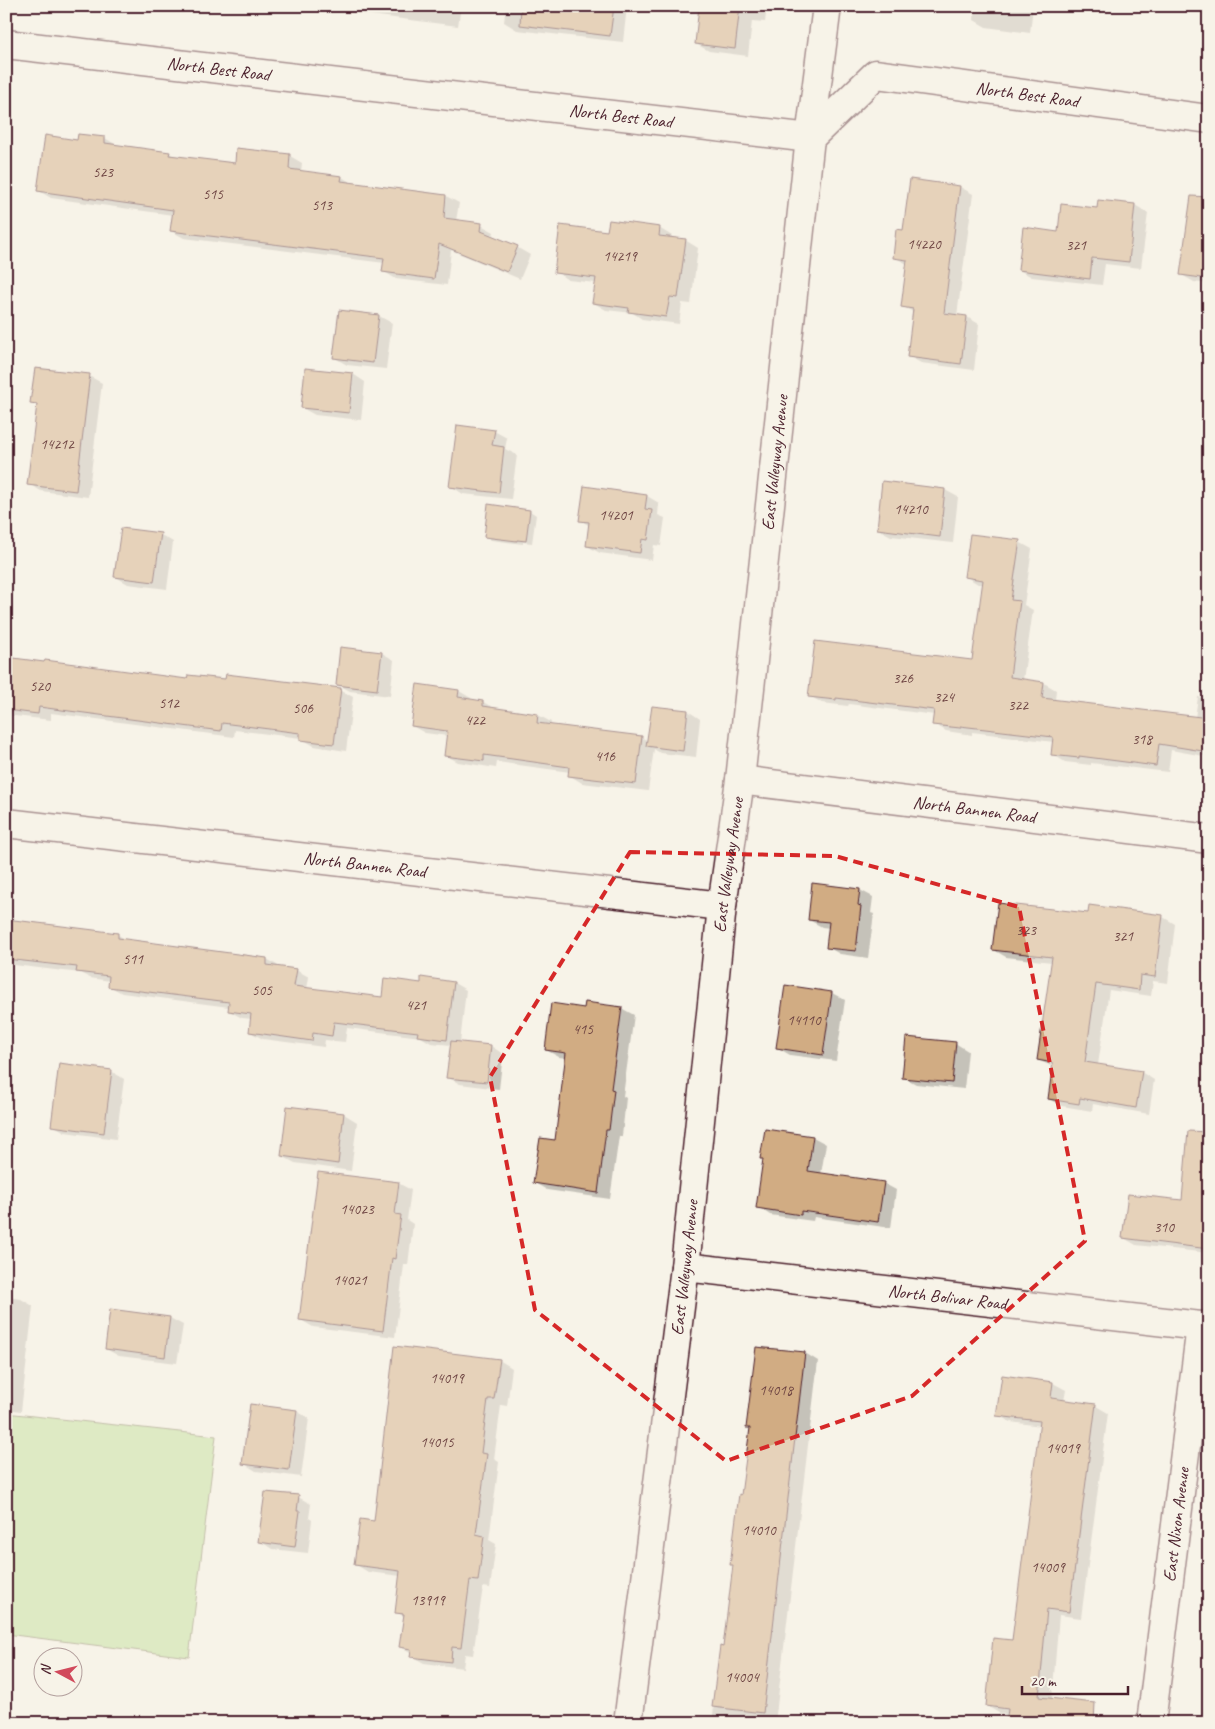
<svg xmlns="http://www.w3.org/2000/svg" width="1215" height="1729" font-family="Caveat,sans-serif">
  <rect width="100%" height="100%" fill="#f7f3e8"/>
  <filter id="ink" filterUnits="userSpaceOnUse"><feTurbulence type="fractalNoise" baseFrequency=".02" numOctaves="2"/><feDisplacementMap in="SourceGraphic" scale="10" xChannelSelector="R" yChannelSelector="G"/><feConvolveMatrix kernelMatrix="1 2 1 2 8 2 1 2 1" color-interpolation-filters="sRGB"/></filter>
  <g filter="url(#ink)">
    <path fill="#bee099" stroke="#848062" d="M 6,1413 L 216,1436 L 189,1657 L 6,1634 Z"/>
    <g fill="#0003">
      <path d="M 284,6 L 461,6 L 458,26 L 307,7 L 307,9 Z"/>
      <path d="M 506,6 L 627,6 L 623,42 L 517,30 L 504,22 Z"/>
      <path d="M 700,6 L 767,6 L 765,22 L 752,21 L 748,56 L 709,51 L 696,44 Z"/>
      <path d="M 975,6 L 1033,6 L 1030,33 L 986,27 L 974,20 Z"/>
      <path d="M 105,138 L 118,146 L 169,153 L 176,157 L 236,164 L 237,149 L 290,156 L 302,163 L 301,172 L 342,177 L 353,184 L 446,196 L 459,203 L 456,221 L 481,225 L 494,232 L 493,237 L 518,248 L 530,255 L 520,279 L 451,250 L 447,285 L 396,279 L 383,271 L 385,263 L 184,238 L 171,231 L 173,215 L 51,198 L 39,191 L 78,141 Z"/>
      <path d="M 911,181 L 960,187 L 973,194 L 957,316 L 967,317 L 979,324 L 974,370 L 921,363 L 908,356 L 913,312 L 902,306 L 907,264 L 894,257 L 904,231 Z"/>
      <path d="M 1099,201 L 1135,205 L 1148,213 L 1141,268 L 1105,264 L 1102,285 L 1032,277 L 1019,270 L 1098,209 Z"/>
      <path d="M 659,228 L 672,236 L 672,239 L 685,240 L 698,248 L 691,304 L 682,303 L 679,324 L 642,319 L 633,313 L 606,310 L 594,303 L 596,283 L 568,280 L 556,272 L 608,232 Z"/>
      <path d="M 1209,240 L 1209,284 L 1194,282 L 1182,275 Z"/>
      <path d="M 340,312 L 379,316 L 392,323 L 386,369 L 347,365 L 335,358 Z"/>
      <path d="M 353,374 L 365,382 L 361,420 L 315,415 L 302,408 Z"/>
      <path d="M 89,376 L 102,383 L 88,497 L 41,491 L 29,484 L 38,406 L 32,403 Z"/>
      <path d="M 494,431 L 507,438 L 505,449 L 517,455 L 511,499 L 463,494 L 451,486 Z"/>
      <path d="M 884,483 L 945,490 L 958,497 L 953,543 L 891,536 L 878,529 Z"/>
      <path d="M 647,496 L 659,503 L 658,515 L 665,518 L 661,546 L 654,545 L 652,560 L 600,553 L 587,546 L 590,526 L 580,520 Z"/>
      <path d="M 530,511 L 536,515 L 532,543 L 523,542 L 523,544 L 491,540 L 485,536 Z"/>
      <path d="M 161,535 L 173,542 L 167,589 L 128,584 L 116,577 Z"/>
      <path d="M 1019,542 L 1032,549 L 1024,605 L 1033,610 L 1023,680 L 1044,683 L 1056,690 L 1055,700 L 1195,718 L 1198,697 L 1209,699 L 1209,757 L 1171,750 L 1168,772 L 1091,763 L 1091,765 L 1065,762 L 1052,754 L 1054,742 L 972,732 L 972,735 L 946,731 L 934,724 L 935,715 L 849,704 L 848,706 L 822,703 L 810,696 L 973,661 L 983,584 L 978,584 L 965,576 Z"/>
      <path d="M 382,653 L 394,660 L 390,696 L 350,691 L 337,684 Z"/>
      <path d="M 6,658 L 188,680 L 340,690 L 353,697 L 346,751 L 314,746 L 301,738 L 235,730 L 234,737 L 51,713 L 51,720 L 6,715 Z"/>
      <path d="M 459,691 L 471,698 L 471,700 L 483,702 L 496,709 L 538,715 L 551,722 L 550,726 L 641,737 L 648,741 L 688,711 L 700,719 L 696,757 L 660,753 L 654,749 L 648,791 L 582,783 L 569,775 L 570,772 L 497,762 L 496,768 L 458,762 L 445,755 L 448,736 L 425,733 L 412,726 Z"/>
      <path d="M 813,885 L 860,890 L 873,897 L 871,913 L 874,914 L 868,958 L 840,954 L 827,947 L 830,928 L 822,927 L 809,920 Z"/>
      <path d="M 1089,915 L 1163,917 L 1175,924 L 1168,983 L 1153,981 L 1151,996 L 1109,990 L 1098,1065 L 1141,1072 L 1154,1080 L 1149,1114 L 1093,1104 L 1092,1111 L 1062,1106 L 1049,1099 L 1054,1067 L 1038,1060 L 1052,962 L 1006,957 L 994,950 Z"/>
      <path d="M 6,920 L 118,935 L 129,941 L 267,959 L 280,967 L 296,970 L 309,977 L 307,989 L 383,998 L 422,984 L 454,983 L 466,990 L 460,1043 L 491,1046 L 503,1054 L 499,1089 L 460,1084 L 447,1077 L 451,1045 L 431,1043 L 421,1037 L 347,1028 L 345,1042 L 325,1040 L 324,1047 L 263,1039 L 250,1032 L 252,1019 L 242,1018 L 229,1011 L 229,1007 L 122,993 L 109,986 L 110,981 L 90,978 L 80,973 L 6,964 Z"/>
      <path d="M 786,987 L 832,993 L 845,1000 L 836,1061 L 790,1055 L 778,1048 Z"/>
      <path d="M 621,1008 L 634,1015 L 623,1096 L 626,1098 L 622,1136 L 619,1136 L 610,1199 L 547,1190 L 535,1183 L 556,1141 L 567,1058 L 559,1057 L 546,1050 L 585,1010 Z"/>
      <path d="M 955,1043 L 968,1051 L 964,1089 L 916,1084 L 903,1077 Z"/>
      <path d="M 111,1071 L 124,1079 L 116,1139 L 65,1132 L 53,1125 Z"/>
      <path d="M 288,1107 L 344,1114 L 357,1122 L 351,1171 L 295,1163 L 282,1156 Z"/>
      <path d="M 766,1130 L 813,1137 L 826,1144 L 821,1174 L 883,1183 L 896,1190 L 891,1228 L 814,1217 L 813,1221 L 770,1215 L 758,1207 L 765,1160 Z"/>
      <path d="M 6,1154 L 12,1157 L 6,1203 Z"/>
      <path d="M 398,1183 L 411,1190 L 407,1220 L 413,1224 L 408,1265 L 404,1265 L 395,1337 L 313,1327 L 301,1320 Z"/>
      <path d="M 1209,1187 L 1209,1253 L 1136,1245 L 1124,1238 Z"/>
      <path d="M 6,1297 L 21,1299 L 33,1306 L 21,1411 L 6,1409 Z"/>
      <path d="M 111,1310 L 170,1318 L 183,1325 L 177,1363 L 119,1356 L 106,1349 Z"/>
      <path d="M 757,1348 L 805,1353 L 818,1361 L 775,1723 L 712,1723 L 721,1648 L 724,1648 L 742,1496 L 751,1430 L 747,1427 Z"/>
      <path d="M 499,1360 L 512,1368 L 507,1406 L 501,1405 L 494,1459 L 499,1462 L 489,1540 L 496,1544 L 490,1588 L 483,1587 L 473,1655 L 465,1654 L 463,1668 L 424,1663 L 411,1656 L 412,1653 L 401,1647 L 405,1617 L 396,1612 L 401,1576 L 368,1572 L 355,1564 L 375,1522 Z"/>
      <path d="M 1003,1376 L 1053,1383 L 1066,1390 L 1064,1401 L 1096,1406 L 1108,1413 L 1081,1618 L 1059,1615 L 1052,1700 L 1066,1723 L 1003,1723 L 1004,1713 L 999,1713 L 987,1706 L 1013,1641 L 1041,1426 L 1010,1422 L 998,1415 Z"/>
      <path d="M 296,1411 L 309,1418 L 301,1477 L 256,1471 L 243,1463 Z"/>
      <path d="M 298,1497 L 311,1504 L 309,1518 L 312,1520 L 308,1553 L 272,1549 L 260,1541 Z"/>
    </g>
    <g fill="#d1ac83" stroke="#4a1f2b">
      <path d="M 521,6 L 614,6 L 610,36 L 520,25 Z"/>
      <path d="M 699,6 L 740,6 L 735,49 L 695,44 Z"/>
      <path d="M 78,134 L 105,137 L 105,143 L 170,152 L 169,155 L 235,163 L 236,148 L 290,154 L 289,169 L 342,176 L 341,181 L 446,195 L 444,218 L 482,223 L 481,231 L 518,246 L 507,272 L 439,244 L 434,279 L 382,272 L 384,258 L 170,231 L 173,210 L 37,191 L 45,135 L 77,140 Z"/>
      <path d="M 910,179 L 960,186 L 944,313 L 967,316 L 961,364 L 907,357 L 913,309 L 901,307 L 907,260 L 893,258 L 896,229 L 903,230 Z"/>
      <path d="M 1191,196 L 1209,197 L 1209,279 L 1180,275 Z"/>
      <path d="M 1098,200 L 1135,204 L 1129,262 L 1092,258 L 1090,279 L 1018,270 L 1023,227 L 1058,232 L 1061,204 L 1097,208 Z"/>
      <path d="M 609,220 L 660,227 L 659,236 L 686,239 L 678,298 L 670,297 L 666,317 L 628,312 L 629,308 L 592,303 L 596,278 L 554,273 L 560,225 L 607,231 Z"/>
      <path d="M 339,310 L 379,315 L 373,363 L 333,358 Z"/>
      <path d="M 35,368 L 90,374 L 76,491 L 27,485 L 37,404 L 30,403 Z"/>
      <path d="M 305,368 L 353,373 L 349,413 L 301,408 Z"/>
      <path d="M 457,425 L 495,430 L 492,445 L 504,447 L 499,493 L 449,487 Z"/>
      <path d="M 882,481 L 945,489 L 940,537 L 877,529 Z"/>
      <path d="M 584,486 L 647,495 L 645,509 L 652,510 L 648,540 L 642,539 L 640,553 L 586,546 L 589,522 L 579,521 Z"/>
      <path d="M 488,504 L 530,510 L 526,541 L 517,540 L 517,541 L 484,537 Z"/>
      <path d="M 121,528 L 161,533 L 154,582 L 114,577 Z"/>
      <path d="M 970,534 L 1020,540 L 1011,600 L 1020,601 L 1010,677 L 1044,682 L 1042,698 L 1209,718 L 1209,752 L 1159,744 L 1156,766 L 1079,756 L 1079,758 L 1051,755 L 1053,737 L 960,726 L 960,728 L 932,725 L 934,710 L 836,698 L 836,700 L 808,697 L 815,641 L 972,660 L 983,580 L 964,577 Z"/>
      <path d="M 340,647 L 382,652 L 377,690 L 336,685 Z"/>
      <path d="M 6,657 L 44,662 L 45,660 L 187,679 L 188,675 L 225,679 L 226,674 L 341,688 L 334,744 L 300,740 L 300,733 L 222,723 L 221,731 L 39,707 L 38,714 L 6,710 Z"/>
      <path d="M 417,684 L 459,690 L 458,697 L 483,701 L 483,706 L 538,714 L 537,723 L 642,736 L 636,784 L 568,776 L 569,767 L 484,755 L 484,761 L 444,756 L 447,731 L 411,726 Z"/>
      <path d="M 652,706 L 688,710 L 683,751 L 646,746 Z"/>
      <path d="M 812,883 L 860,889 L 858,905 L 861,906 L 856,951 L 826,948 L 829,922 L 808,920 Z"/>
      <path d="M 998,903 L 1088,913 L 1089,905 L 1163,915 L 1155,977 L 1140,975 L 1139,990 L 1096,984 L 1085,1062 L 1142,1071 L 1136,1108 L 1080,1098 L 1079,1104 L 1048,1099 L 1053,1063 L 1037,1060 L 1052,957 L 992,950 Z"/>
      <path d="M 6,919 L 118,933 L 118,938 L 267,958 L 267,965 L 297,969 L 294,986 L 382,997 L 384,978 L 421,983 L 421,977 L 454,982 L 447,1040 L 417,1036 L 418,1032 L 334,1022 L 332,1036 L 313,1033 L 312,1041 L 249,1032 L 251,1014 L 228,1011 L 229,1002 L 108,987 L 109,976 L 76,972 L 77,967 L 6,959 Z"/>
      <path d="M 785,985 L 832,992 L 823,1055 L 776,1048 Z"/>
      <path d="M 585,1002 L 622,1007 L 611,1089 L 614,1090 L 609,1130 L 606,1130 L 598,1193 L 533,1183 L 540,1138 L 555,1140 L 566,1053 L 545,1050 L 551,1003 L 584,1008 Z"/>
      <path d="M 906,1037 L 956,1042 L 952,1083 L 902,1078 Z"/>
      <path d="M 451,1041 L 491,1045 L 487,1082 L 446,1078 Z"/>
      <path d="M 59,1063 L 112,1070 L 104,1133 L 51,1126 Z"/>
      <path d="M 287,1106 L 344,1113 L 338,1164 L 281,1156 Z"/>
      <path d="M 765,1129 L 813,1136 L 808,1171 L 884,1182 L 878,1222 L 801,1211 L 801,1215 L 756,1208 L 763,1159 L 760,1159 Z"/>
      <path d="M 1188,1131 L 1209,1132 L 1209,1249 L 1122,1238 L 1128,1194 L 1182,1200 Z"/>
      <path d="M 318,1172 L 399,1182 L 395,1214 L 401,1215 L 395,1259 L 392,1258 L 383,1331 L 299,1320 Z"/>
      <path d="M 110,1309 L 170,1317 L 165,1357 L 105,1349 Z"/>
      <path d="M 394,1346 L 500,1359 L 494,1399 L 488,1399 L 481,1453 L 487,1454 L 476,1534 L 484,1536 L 478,1581 L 470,1580 L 461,1648 L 452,1647 L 451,1662 L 410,1657 L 411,1649 L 399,1647 L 404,1614 L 395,1613 L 400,1571 L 354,1565 L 360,1519 L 374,1521 Z"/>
      <path d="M 756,1347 L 805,1352 L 763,1713 L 712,1707 L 720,1646 L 723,1647 L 733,1565 L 730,1565 L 739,1494 L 741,1495 L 750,1428 L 746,1428 Z"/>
      <path d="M 1002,1375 L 1053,1382 L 1051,1398 L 1096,1404 L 1069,1612 L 1047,1609 L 1039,1697 L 1095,1703 L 1094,1723 L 1006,1723 L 1008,1709 L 986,1706 L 993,1638 L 1012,1640 L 1040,1421 L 996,1416 Z"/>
      <path d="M 250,1404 L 297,1410 L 289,1470 L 242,1464 Z"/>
      <path d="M 265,1492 L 299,1495 L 297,1511 L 300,1511 L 295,1547 L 258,1542 Z"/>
    </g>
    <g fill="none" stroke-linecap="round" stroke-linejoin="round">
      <g stroke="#4a1f2b" stroke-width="31">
        <g id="minor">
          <path id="s1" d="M 6,44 L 810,138 L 876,74 L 1209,119"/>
          <path id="s2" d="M 740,780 L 1209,839"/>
          <path id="s3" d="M 6,823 L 722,906"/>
          <path id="s4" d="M 685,1267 L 1209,1327"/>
          <path id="s5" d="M 628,1723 L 685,1267 L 722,906 L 740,780 L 810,138 L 827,6"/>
          <path id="s6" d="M 1151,1723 L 1201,1326"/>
        </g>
      </g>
      <use href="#minor" stroke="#f7f3e8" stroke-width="28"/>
    </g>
  </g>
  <path d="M0 0H1215V1729H0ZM 630,852 L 835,856 L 1019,907 L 1085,1241 L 912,1396 L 726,1461 L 535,1310 L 490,1077 Z" fill="#f7f3e8" fill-opacity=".55" fill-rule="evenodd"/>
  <path fill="none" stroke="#d62828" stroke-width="4" stroke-dasharray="10 6" stroke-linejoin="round" d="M 630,852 L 835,856 L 1019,907 L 1085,1241 L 912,1396 L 726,1461 L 535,1310 L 490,1077 Z"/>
  <g text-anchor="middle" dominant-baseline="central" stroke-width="5" stroke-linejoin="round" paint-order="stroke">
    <g font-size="15" fill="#6c4241">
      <text x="103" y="172">523</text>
      <text x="213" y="194">515</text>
      <text x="322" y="205">513</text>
      <text x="924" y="244">14220</text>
      <text x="1076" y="245">321</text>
      <text x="620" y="256">14219</text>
      <text x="57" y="444">14212</text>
      <text x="911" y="509">14210</text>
      <text x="616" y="515">14201</text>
      <text x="903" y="678">326</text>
      <text x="40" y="686">520</text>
      <text x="944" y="697">324</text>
      <text x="169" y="703">512</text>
      <text x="1018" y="705">322</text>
      <text x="303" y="708">506</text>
      <text x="475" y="720">422</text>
      <text x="1142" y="739">318</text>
      <text x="605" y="756">416</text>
      <text x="1026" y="930">323</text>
      <text x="1123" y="936">321</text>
      <text x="133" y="959">511</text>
      <text x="262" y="990">505</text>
      <text x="416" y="1005">421</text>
      <text x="804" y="1020">14110</text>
      <text x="583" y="1029">415</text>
      <text x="357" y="1209">14023</text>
      <text x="1164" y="1227">310</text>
      <text x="350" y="1280">14021</text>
      <text x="447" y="1378">14019</text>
      <text x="776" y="1390">14018</text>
      <text x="437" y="1442">14015</text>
      <text x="1063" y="1448">14019</text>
      <text x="759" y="1530">14010</text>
      <text x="1048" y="1567">14009</text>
      <text x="428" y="1600">13919</text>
      <text x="742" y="1677">14004</text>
    </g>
    <g font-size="18" fill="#4a1f2b" stroke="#f7f3e8">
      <text stroke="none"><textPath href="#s1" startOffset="214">North Best Road</textPath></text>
      <text stroke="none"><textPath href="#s1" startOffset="1054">North Best Road</textPath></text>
      <text stroke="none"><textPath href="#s1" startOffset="619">North Best Road</textPath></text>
      <text stroke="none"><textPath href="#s5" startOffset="1269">East Valleyway Avenue</textPath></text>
      <text stroke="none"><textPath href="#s2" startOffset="236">North Bannen Road</textPath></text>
      <text stroke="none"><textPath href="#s3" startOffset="361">North Bannen Road</textPath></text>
      <text stroke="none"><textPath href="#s5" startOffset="864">East Valleyway Avenue</textPath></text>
      <text stroke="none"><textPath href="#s5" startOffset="459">East Valleyway Avenue</textPath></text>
      <text stroke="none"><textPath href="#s4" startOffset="264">North Bolivar Road</textPath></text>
      <text stroke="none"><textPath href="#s6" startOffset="200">East Nixon Avenue</textPath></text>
    </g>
  </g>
  <rect width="1215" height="1729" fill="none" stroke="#f7f3e8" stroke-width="25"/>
  <rect x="12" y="12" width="1190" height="1704" fill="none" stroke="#4a1f2b" stroke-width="2" filter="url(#ink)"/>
  <g transform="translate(58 1672) rotate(277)"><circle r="24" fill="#f7f3e8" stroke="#b29e9c"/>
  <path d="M0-4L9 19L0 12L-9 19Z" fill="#d1495b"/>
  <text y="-8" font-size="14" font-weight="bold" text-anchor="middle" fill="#4a1f2b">N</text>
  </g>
  <path d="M1022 1686v8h106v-8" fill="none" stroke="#4a1f2b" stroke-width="2.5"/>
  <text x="1030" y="1686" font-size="15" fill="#4a1f2b" stroke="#f7f3e8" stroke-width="4" paint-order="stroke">20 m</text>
</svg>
